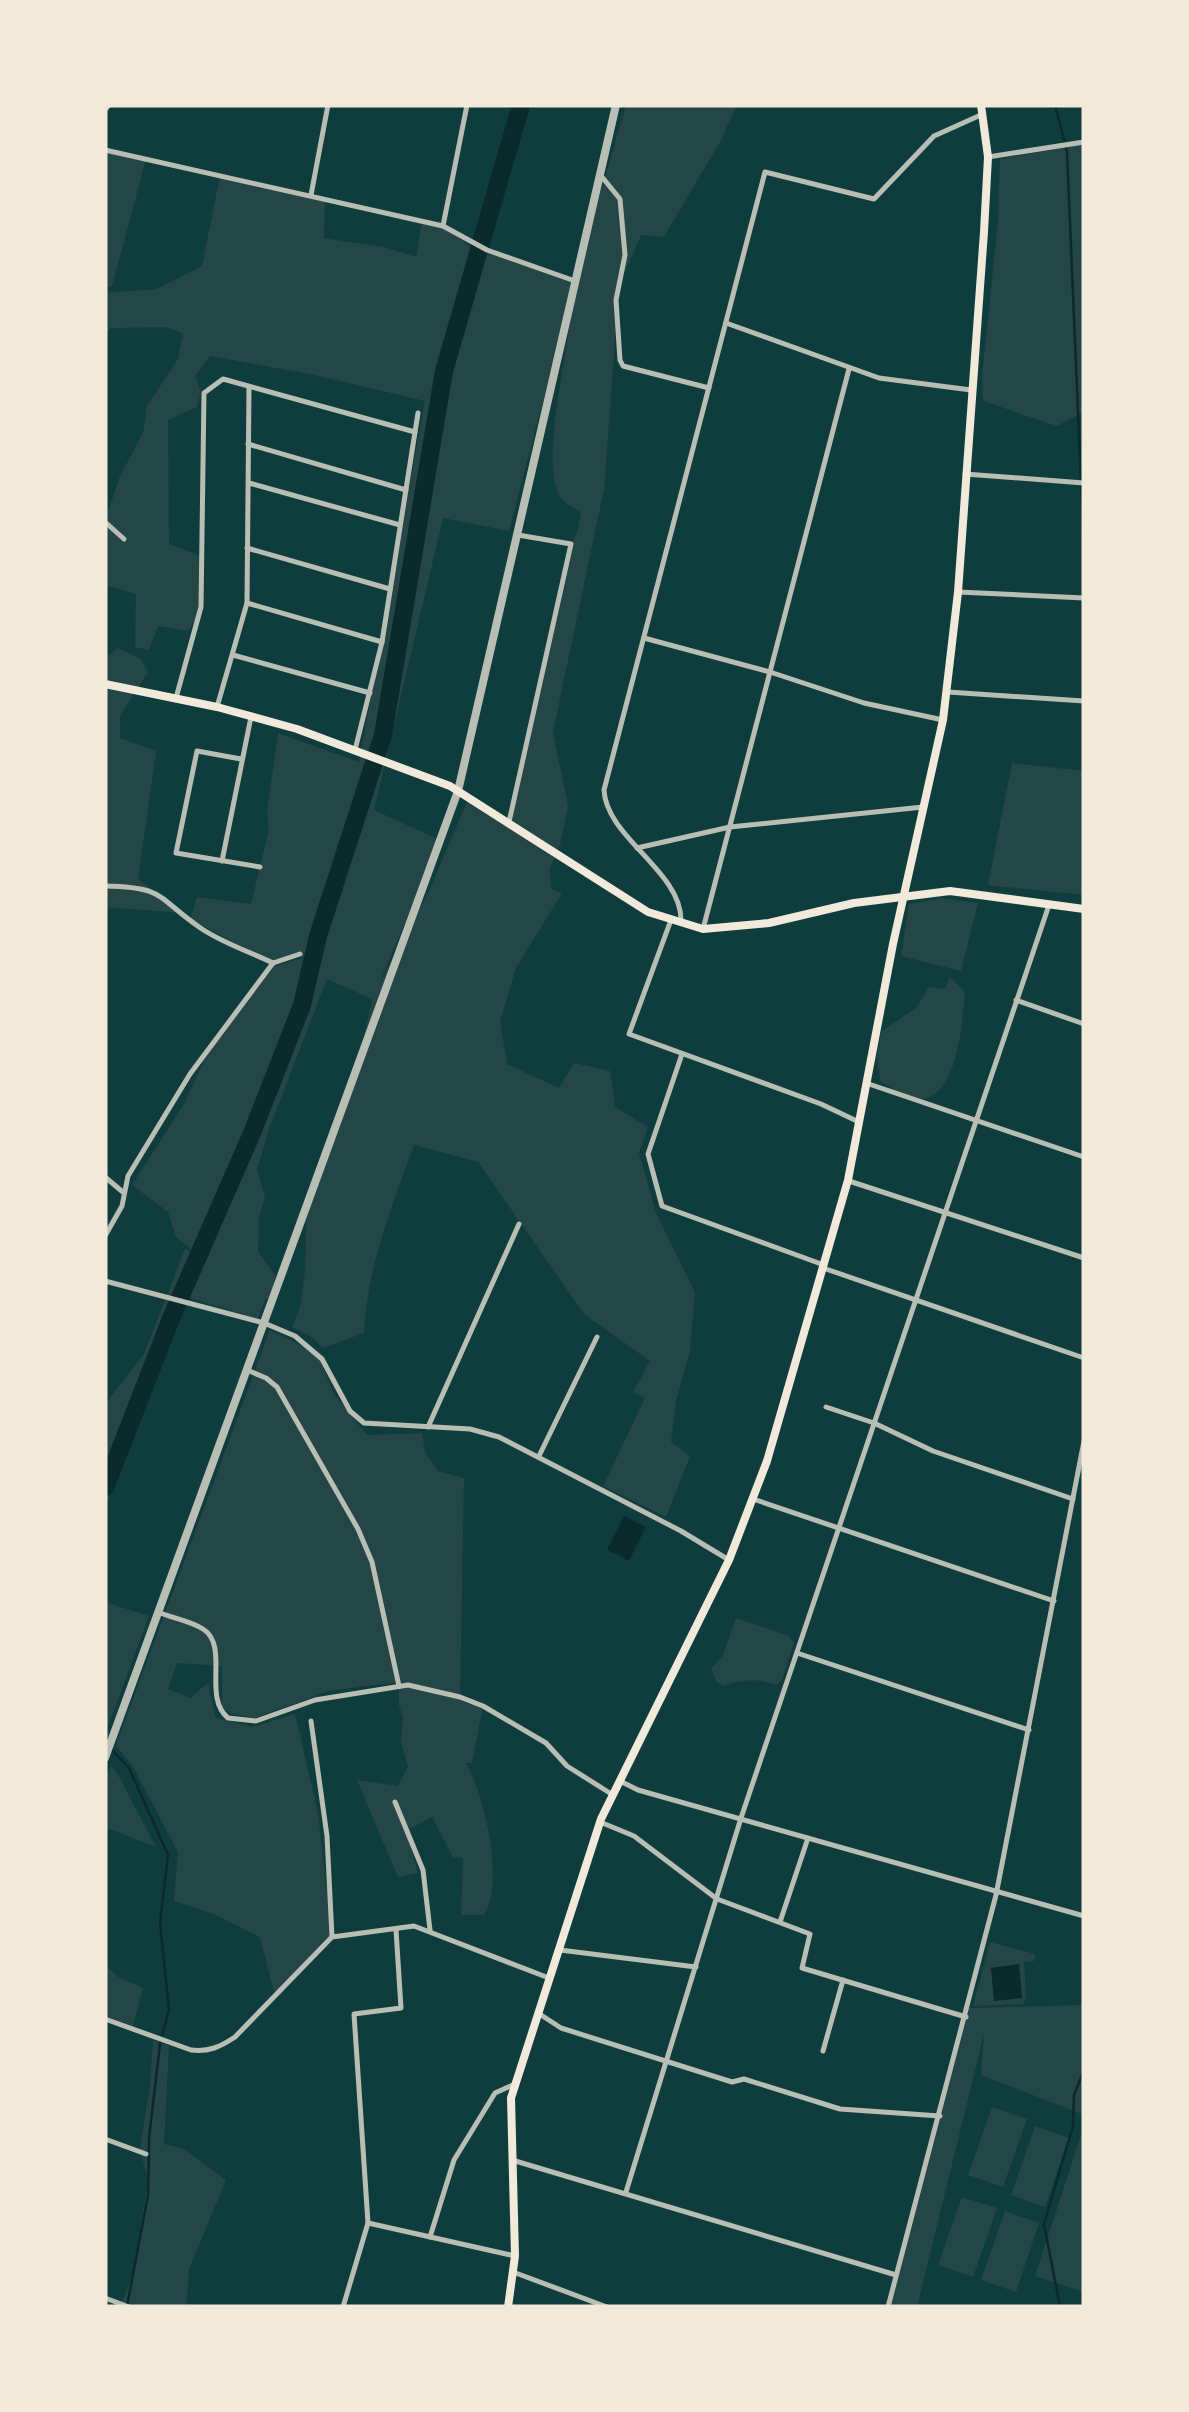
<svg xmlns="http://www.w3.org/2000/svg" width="1189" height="2412" font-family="'PT Sans',sans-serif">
  <rect width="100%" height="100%" fill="#0f3d3e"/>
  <g fill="#244646" fill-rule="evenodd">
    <path d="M 626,105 L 737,105 L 720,142 L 664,237 L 641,235 L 619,286 L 604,489 L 553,732 L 568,806 L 560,845 L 550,868 L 551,889 L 562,893 L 516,968 L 500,1021 L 507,1064 L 559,1088 L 574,1063 L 610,1071 L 615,1107 L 648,1127 L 639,1153 L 656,1213 L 695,1292 L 690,1351 L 676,1401 L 671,1442 L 690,1456 L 666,1517 L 603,1486 L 645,1398 L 633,1392 L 650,1361 L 584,1314 L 478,1162 L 414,1145 C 392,1206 367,1267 364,1333 L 323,1348 L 310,1336 L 292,1327 L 300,1307 L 305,1271 L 307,1205 L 358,1064 L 372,999 L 327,979 L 269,1129 L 257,1170 L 265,1197 L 259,1218 L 258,1252 L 275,1275 L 272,1301 L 266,1298 L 258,1319 L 181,1295 L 105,1510 L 105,1404 L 144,1354 L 185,1249 L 202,1258 L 176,1237 L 168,1212 L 132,1185 L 184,1104 L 212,1044 L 270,967 L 303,958 L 299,955 L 273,963 L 190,919 L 197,897 L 251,904 L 269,829 L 267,812 L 278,733 L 359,762 L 425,401 L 310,374 L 210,356 L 195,376 L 201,392 L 197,407 L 168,420 L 169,544 L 203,557 L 199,616 L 188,631 L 158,626 L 149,650 L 135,647 L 136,594 L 105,585 L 105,520 L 120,476 L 143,433 L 147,406 L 178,359 L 183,334 L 166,327 L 111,328 L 105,334 L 105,297 L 108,294 L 105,293 L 157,289 L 202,266 L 220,176 L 325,200 L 324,238 L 384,247 L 416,257 L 422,222 L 443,226 L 469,246 L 575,281 ZM 571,294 C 575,334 535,467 562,499 C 566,504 575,509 581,512 L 578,530 L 571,544 L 508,822 L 469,797 L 428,893 L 379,984 L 440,840 L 374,810 L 443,518 L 509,531 Z"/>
    <path d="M 1084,144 L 1084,412 L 1057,426 L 983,401 L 982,376 L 998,222 L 1000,159 Z"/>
    <path d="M 105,150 L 146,159 L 112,286 L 105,287 Z"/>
    <path d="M 118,648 L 141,659 L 148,672 L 120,716 L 120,738 L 156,751 L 138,879 L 182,913 L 105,907 L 105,658 Z"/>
    <path d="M 1012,763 L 1084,771 L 1084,895 L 988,885 Z"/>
    <path d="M 942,898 L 978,903 L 961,971 L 901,956 L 909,904 Z"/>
    <path d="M 950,977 L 965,992 C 962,1022 958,1113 908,1097 C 899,1094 889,1086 880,1081 L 877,1056 L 881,1032 L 917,1007 L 929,987 L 945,989 Z"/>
    <path d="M 270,1330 L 317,1353 L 334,1394 L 367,1435 L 422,1433 L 425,1452 L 438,1471 L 464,1478 L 460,1697 L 445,1694 L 483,1706 L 472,1763 L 466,1763 C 484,1793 505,1885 484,1915 L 461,1915 L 463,1858 L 453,1857 L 432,1817 L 406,1831 L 418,1873 L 398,1877 L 357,1780 L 398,1786 L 408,1767 L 401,1742 L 403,1718 L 399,1705 L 399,1686 L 411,1685 L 398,1682 L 329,1691 L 255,1718 L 235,1715 L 222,1708 L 222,1666 L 177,1663 L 168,1689 L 190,1698 L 208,1683 L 216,1718 L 252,1727 L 295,1714 L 318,1813 L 332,1937 L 275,1996 L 260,1937 L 214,1914 L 174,1901 L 178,1852 L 133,1767 L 116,1745 Z"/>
    <path d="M 105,1602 L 149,1616 L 107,1729 L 105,1723 Z"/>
    <path d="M 736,1618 L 789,1636 L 794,1643 L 782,1680 L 776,1685 C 758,1678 742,1679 723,1686 L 717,1682 L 711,1669 L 723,1655 Z"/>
    <path d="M 111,1766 L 116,1771 L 156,1847 L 105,1827 L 105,1780 Z"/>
    <path d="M 990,1942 L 1035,1954 L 1034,1961 L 1024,1962 L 1026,1998 L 1023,2004 L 973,2006 Z"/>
    <path d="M 105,1965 L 118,1977 L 143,1988 L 133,2026 L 105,2016 Z"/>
    <path d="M 1084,2005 L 1084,2115 L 981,2075 L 984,2034 L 917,2307 L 890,2307 L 968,2008 Z"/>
    <path d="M 153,2040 L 169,2046 L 164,2144 L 184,2149 L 226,2180 L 189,2269 L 186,2307 L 117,2307 L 125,2296 L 134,2268 L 148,2181 L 140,2148 L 150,2085 Z"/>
    <path d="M 992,2107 L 1027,2119 L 1003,2187 L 968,2175 Z"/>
    <path d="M 1035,2126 L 1069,2138 L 1045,2207 L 1011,2195 Z"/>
    <path d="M 1082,2132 L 1084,2133 L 1084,2292 L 1035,2276 Z"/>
    <path d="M 962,2197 L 997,2208 L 973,2277 L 938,2265 Z"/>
    <path d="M 1005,2211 L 1039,2223 L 1016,2292 L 981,2280 Z"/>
  </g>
  <g fill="#0a2a2b">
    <path d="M 624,1516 L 646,1527 L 629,1561 L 607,1550 Z"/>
    <path d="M 1019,1964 L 1022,1998 L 994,2001 L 991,1968 Z"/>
  </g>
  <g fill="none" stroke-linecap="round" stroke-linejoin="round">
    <g stroke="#0a2a2b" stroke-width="2.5">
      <path d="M 1055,105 L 1067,152 L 1084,554"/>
      <path d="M 111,1749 L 129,1768 L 168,1855 L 160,1923 L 169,2010 L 160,2044 L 149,2138 L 148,2195 L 127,2306"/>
      <path d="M 1060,2307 L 1044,2224 L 1073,2126 L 1074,2095 L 1084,2070"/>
    </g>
    <path stroke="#0a2a2b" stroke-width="18" d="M 105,1488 L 172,1316 L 252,1133 L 302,1005 L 318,936 L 383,735 L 444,371 L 521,105"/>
    <g stroke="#b8beb3" stroke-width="5">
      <path d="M 105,110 L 109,105"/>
      <path d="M 105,150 L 443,226 L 487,250 L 575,281"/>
      <path d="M 988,157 L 1084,142"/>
      <path d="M 602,177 L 620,199 L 625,255 L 616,300 L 620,360 L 623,366 L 709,388"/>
      <path d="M 311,195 L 328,105"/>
      <path d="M 443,226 L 467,105"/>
      <path d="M 726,323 L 879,378 L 971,390"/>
      <path d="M 248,444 L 406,490"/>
      <path d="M 965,474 L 1084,483"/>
      <path d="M 249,483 L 400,525"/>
      <path d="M 105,522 L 124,539"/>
      <path d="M 247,548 L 390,589"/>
      <path d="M 958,592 L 1084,598"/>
      <path d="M 247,603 L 382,642"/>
      <path d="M 644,638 L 770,672 L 864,703 L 943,720"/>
      <path d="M 233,655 L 370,693"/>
      <path d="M 948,692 L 1084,701"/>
      <path d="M 176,698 L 201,607 L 204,393 L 223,379 L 415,432"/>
      <path d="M 217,707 L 247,603 L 249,387"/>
      <path d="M 355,750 L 382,642 L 418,413"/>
      <path d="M 241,759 L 197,751 L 176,853 L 260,867"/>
      <path d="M 509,822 L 571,544 L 518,535"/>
      <path d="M 637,848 L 730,827 L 923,807"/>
      <path d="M 222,861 L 251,717"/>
      <path d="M 105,886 C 167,887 156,898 202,929 C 223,943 250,952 273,963"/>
      <path d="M 671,920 L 629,1034 L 821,1104 L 859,1122"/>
      <path d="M 681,920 C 681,871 606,837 604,790 L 765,172 L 874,199 L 934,136 L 983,114"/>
      <path d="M 703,929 L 849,369"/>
      <path d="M 1016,1000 L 1084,1024"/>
      <path d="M 682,1054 L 648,1154 L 662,1206 L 824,1265"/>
      <path d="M 866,1083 L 1084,1157"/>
      <path d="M 105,1177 L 124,1193"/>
      <path d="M 849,1181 L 1084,1258"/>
      <path d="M 105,1236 L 122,1206 L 128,1176 L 190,1074 L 273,963 L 300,954"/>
      <path d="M 823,1268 L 1084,1358"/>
      <path d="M 105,1281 L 264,1323 L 295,1336 L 322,1359 L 350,1411 L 364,1423 L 470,1429 L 499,1437 L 681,1531 L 729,1560"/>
      <path d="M 247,1370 L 266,1378 L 277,1387 L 358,1529 L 372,1562 L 399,1686"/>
      <path d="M 826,1407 L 874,1423 L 933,1451 L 1073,1499"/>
      <path d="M 428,1427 L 519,1224"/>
      <path d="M 539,1456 L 597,1337"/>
      <path d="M 753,1499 L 1054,1601"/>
      <path d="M 158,1612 C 172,1618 191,1621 203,1629 C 230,1646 202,1697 228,1718 L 256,1721 L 315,1700 L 408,1685 L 460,1697 L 483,1706 L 546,1743 L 567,1766 L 613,1795"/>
      <path d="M 797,1653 L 1029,1730"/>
      <path d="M 311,1721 L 327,1836 L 332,1937"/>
      <path d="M 620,1781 L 638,1790 L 1084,1916"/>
      <path d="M 395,1802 L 423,1870 L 430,1930"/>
      <path d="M 600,1822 L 634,1836 L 717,1899 L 810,1934 L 802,1968 L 966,2017"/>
      <path d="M 780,1922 L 808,1838"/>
      <path d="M 560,1950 L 696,1967"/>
      <path d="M 538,2013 L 561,2028 L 732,2082 L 744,2079 L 840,2109 L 940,2116"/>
      <path d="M 105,2019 L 191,2050 C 209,2052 220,2047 235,2037 L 332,1937 L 414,1926 L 549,1978"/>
      <path d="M 823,2051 L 843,1980"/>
      <path d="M 105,2139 L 146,2154"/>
      <path d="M 512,2160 L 896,2275"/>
      <path d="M 626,2192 L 741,1818 L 1049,905"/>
      <path d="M 368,2223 L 515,2256"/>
      <path d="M 430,2237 L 454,2160 L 495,2093 L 515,2084"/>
      <path d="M 513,2272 L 607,2307"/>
      <path d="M 105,2298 L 129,2307"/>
      <path d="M 343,2307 L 368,2223 L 354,2014 L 401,2008 L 396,1930"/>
      <path d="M 888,2307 L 996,1895 L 1084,1441"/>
    </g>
    <path stroke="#b8beb3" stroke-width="8" d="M 105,1758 L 458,791 L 616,105"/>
    <g stroke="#f1e9da" stroke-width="8">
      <path d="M 105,684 L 217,707 L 297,729 L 450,786 L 648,912 L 703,929 L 769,923 L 854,903 L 950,891 L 1084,909"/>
      <path d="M 508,2307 L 515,2256 L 511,2098 L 601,1819 L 729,1560 L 767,1461 L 848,1180 L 893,944 L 943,720 L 958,592 L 984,232 L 988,157 L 981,105"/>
    </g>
  </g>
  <rect width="1189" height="2412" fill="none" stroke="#f1e9da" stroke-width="215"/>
</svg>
